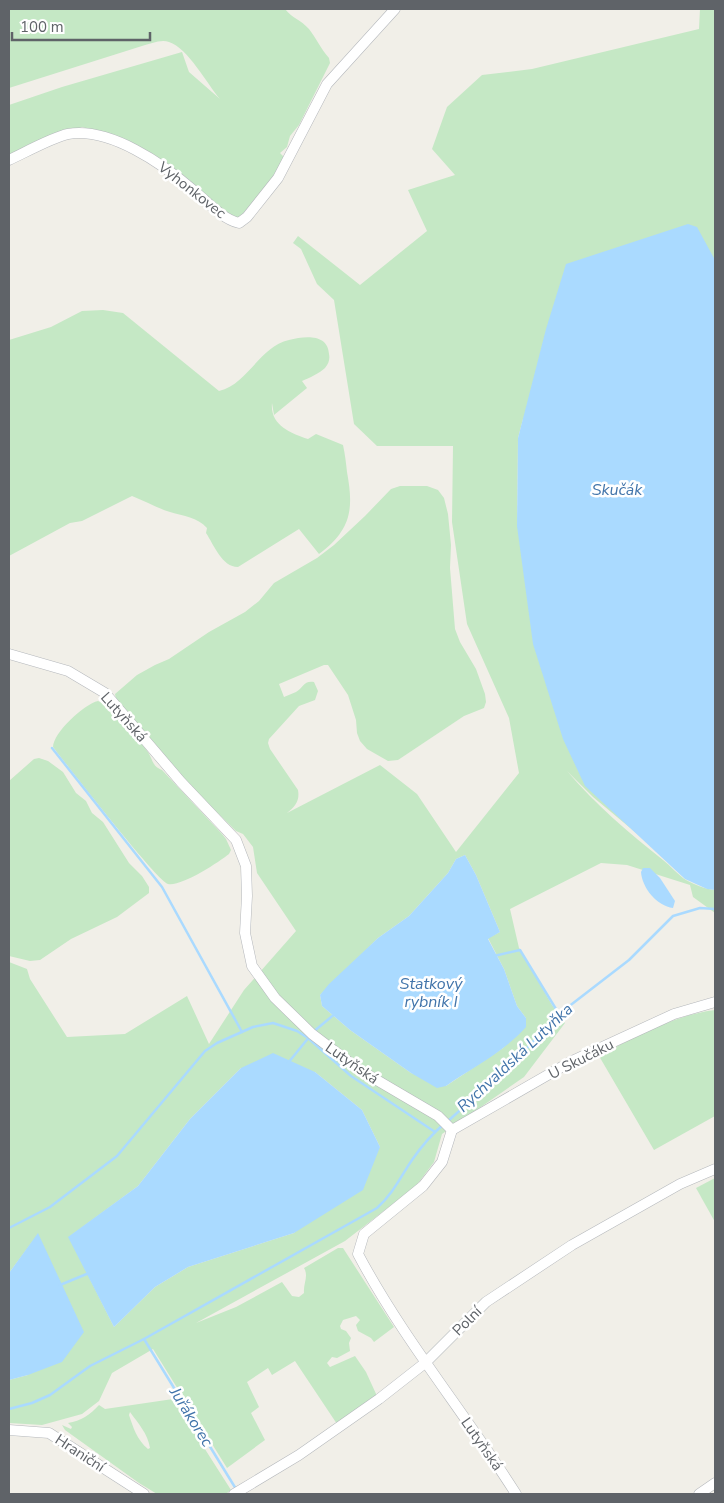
<svg xmlns="http://www.w3.org/2000/svg" width="724" height="1503" font-family="'Nunito Sans',sans-serif">
  <rect width="100%" height="100%" fill="#f1efe8"/>
  <g fill="#c5e8c5" fill-rule="evenodd">
    <path d="M 9,9 L 285,9 C 292,18 301,20 309,29 C 316,38 321,49 329,58 L 330,63 L 299,125 L 290,136 L 287,147 L 280,153 L 285,158 L 267,186 L 239,218 L 234,219 L 117,138 L 82,127 L 9,159 L 9,105 L 62,87 L 182,52 L 189,72 L 220,99 C 207,84 188,48 169,42 C 161,39 150,44 142,46 L 9,88 Z"/>
    <path d="M 700,9 L 715,9 L 715,679 L 695,882 L 593,797 L 567,771 C 596,805 629,833 663,860 C 671,866 678,875 686,880 C 695,885 705,889 715,890 L 715,913 L 693,897 L 690,885 L 627,865 L 601,863 L 510,909 L 519,948 L 552,1005 L 565,1023 L 524,1077 L 442,1134 L 434,1162 L 416,1186 L 345,1241 L 196,1323 L 236,1307 L 282,1282 L 292,1296 L 299,1297 L 304,1293 C 303,1284 309,1276 304,1268 L 338,1248 L 343,1248 L 394,1327 L 374,1342 L 371,1338 L 358,1331 L 356,1325 L 360,1320 L 356,1316 L 343,1320 L 340,1326 L 341,1329 L 346,1331 L 351,1338 L 349,1343 L 350,1351 L 337,1358 L 332,1357 L 327,1363 L 330,1367 L 355,1356 L 366,1372 L 377,1396 L 337,1424 L 295,1361 L 272,1375 L 268,1368 L 247,1382 L 259,1407 L 251,1413 L 265,1440 L 227,1468 L 153,1349 L 112,1373 L 99,1401 L 82,1414 L 42,1425 L 9,1423 L 9,1380 L 28,1375 L 38,1234 L 9,1273 L 9,962 L 27,969 L 30,979 L 67,1037 L 125,1034 L 187,996 L 209,1044 L 244,990 L 296,931 L 257,873 L 253,847 L 243,834 L 236,831 L 190,786 L 116,699 L 115,694 L 137,675 L 155,665 L 169,659 L 209,632 L 245,612 L 259,601 L 274,583 L 317,558 L 334,545 L 365,516 L 391,489 L 400,486 L 427,486 L 438,490 L 444,498 L 448,514 L 451,545 L 450,568 L 455,629 L 460,642 L 476,669 L 485,694 L 486,702 L 484,708 L 464,716 L 398,760 L 388,761 L 367,749 L 360,741 L 357,733 L 356,720 L 348,695 L 328,665 L 324,665 L 279,684 L 284,697 C 288,695 292,694 296,692 C 303,688 304,680 314,682 L 318,691 L 315,700 L 299,706 L 269,739 L 268,743 L 270,749 L 298,790 C 300,801 295,807 287,813 L 380,765 L 417,794 L 456,852 L 519,773 L 509,718 L 467,624 L 452,522 L 453,446 L 377,446 L 354,424 L 334,300 L 317,284 L 301,249 L 293,243 L 298,236 L 360,285 L 427,231 L 408,190 L 455,175 L 432,149 L 447,107 L 482,75 L 532,69 L 699,29 ZM 523,419 L 517,526 L 518,438 ZM 465,855 L 476,875 L 500,932 L 488,938 L 504,969 L 517,1006 L 526,1018 L 503,1048 L 446,1086 L 411,1073 L 350,1030 L 322,1006 L 320,995 L 378,938 L 409,916 L 448,873 L 456,859 ZM 241,1068 L 315,1072 L 362,1110 L 380,1147 L 294,1233 L 188,1267 L 155,1287 L 114,1327 L 69,1237 L 138,1186 L 190,1119 Z"/>
    <path d="M 103,310 L 123,313 L 219,391 C 248,384 259,347 289,340 C 304,336 328,333 329,354 C 330,359 329,363 325,368 C 320,373 309,378 302,381 L 307,388 L 274,415 L 272,403 C 270,425 290,433 308,439 L 316,434 L 343,445 C 345,454 346,463 347,472 C 354,510 351,530 319,554 L 299,529 L 238,567 C 222,567 214,545 206,533 L 207,528 C 197,517 184,516 170,512 C 157,508 145,501 132,496 L 82,521 L 70,523 L 9,556 L 9,340 L 51,327 L 82,311 Z"/>
    <path d="M 98,701 C 109,704 140,741 148,752 C 153,760 152,766 162,770 L 222,834 L 226,839 L 231,850 L 229,854 C 219,862 181,887 168,884 C 157,881 67,765 53,747 C 53,733 84,704 98,701 Z"/>
    <path d="M 39,758 L 48,761 L 63,772 L 76,793 L 86,801 L 92,813 L 103,822 L 129,863 L 142,876 L 149,887 L 149,893 L 117,917 L 71,939 L 40,960 L 30,961 L 9,956 L 9,781 L 34,759 Z"/>
    <path d="M 715,1010 L 715,1116 L 654,1150 L 599,1056 C 635,1037 674,1015 715,1010 Z"/>
    <path d="M 715,1178 L 715,1222 L 696,1188 Z"/>
    <path d="M 173,1399 L 231,1490 L 227,1493 L 157,1494 L 139,1483 L 65,1430 L 62,1425 L 71,1429 L 72,1427 L 68,1423 C 81,1421 90,1415 99,1405 L 105,1409 ZM 130,1412 C 138,1423 148,1434 150,1448 L 148,1449 C 137,1440 133,1427 129,1415 Z"/>
  </g>
  <g fill="#aadaff">
    <path d="M 688,224 L 697,227 L 715,260 L 715,890 L 707,889 L 685,879 L 585,786 L 563,739 L 533,644 L 517,526 L 518,438 L 546,329 L 566,264 Z"/>
    <path d="M 465,855 L 476,875 L 500,932 L 488,939 L 504,969 L 517,1006 L 526,1018 L 526,1027 C 504,1052 473,1067 446,1086 L 437,1088 L 411,1073 L 350,1030 L 322,1006 L 320,995 L 329,984 L 378,938 L 409,916 L 448,873 L 456,859 Z"/>
    <path d="M 643,868 L 650,868 L 660,878 L 675,901 L 673,908 C 657,906 642,888 641,872 Z"/>
    <path d="M 273,1053 L 315,1072 L 362,1110 L 380,1147 L 363,1190 L 294,1233 L 188,1267 L 155,1287 L 114,1327 L 68,1237 L 138,1186 L 190,1119 L 241,1068 Z"/>
    <path d="M 38,1233 L 84,1332 L 62,1362 L 28,1375 L 9,1380 L 9,1273 Z"/>
  </g>
  <g fill="none" stroke-linecap="round" stroke-linejoin="round">
    <g stroke="#aadaff" stroke-width="2.5">
      <path d="M 52,748 L 162,887 L 242,1032"/>
      <path d="M 494,956 L 520,950 L 559,1014"/>
      <path d="M 313,1032 L 336,1013"/>
      <path d="M 288,1063 L 310,1036"/>
      <path d="M 448,1121 L 513,1063 L 559,1014 L 629,960 L 673,916 L 700,908 L 715,909"/>
      <path d="M 9,1228 L 50,1207 L 117,1156 L 205,1051 L 217,1043 L 253,1027 L 273,1023 L 297,1031 L 308,1038 L 351,1076 L 435,1132"/>
      <path d="M 60,1285 L 89,1273"/>
      <path d="M 144,1339 L 236,1489"/>
      <path d="M 9,1409 L 32,1403 L 50,1395 L 90,1366 L 144,1339 L 377,1208 C 393,1194 401,1176 412,1160 C 421,1147 432,1134 444,1124"/>
    </g>
    <g stroke="#b5b8bc" stroke-width="11">
      <g id="minor">
        <path d="M 9,160 C 24,153 53,137 68,134 C 110,127 163,164 193,190 C 207,201 222,219 239,223 L 247,217 L 278,178 L 327,84 L 395,9"/>
        <path d="M 9,654 L 68,671 L 105,693 L 181,782 L 236,840 L 246,866 L 247,896 L 245,933 L 252,966 L 275,998 L 312,1034 L 358,1069 L 438,1116 L 452,1130"/>
        <path d="M 452,1130 L 442,1162 L 423,1186 L 364,1234 L 358,1254 C 403,1339 465,1413 516,1494"/>
        <path d="M 452,1130 L 572,1061 L 674,1014 L 715,1002"/>
        <path d="M 9,1430 L 49,1433 L 144,1494"/>
        <path d="M 234,1494 L 299,1455 L 379,1399 L 425,1363 L 486,1302 L 572,1245 L 680,1184 L 715,1169"/>
        <path d="M 699,1494 L 715,1483"/>
      </g>
    </g>
    <use href="#minor" stroke="#fff" stroke-width="10"/>
  </g>
  <g text-anchor="middle" dominant-baseline="central" stroke-width="5" stroke-linejoin="round" paint-order="stroke">
    <g font-size="15" fill="#5f6368" stroke="#fff">
      <text transform="translate(192 190) rotate(38)">Vyhonkovec</text>
      <text transform="translate(124 717) rotate(48)">Lutyňská</text>
      <text transform="translate(581 1059) rotate(-27)">U Skučáku</text>
      <text transform="translate(352 1063) rotate(35)">Lutyňská</text>
      <text transform="translate(467 1321) rotate(-45)">Polní</text>
      <text transform="translate(482 1444) rotate(55)">Lutyňská</text>
      <text transform="translate(80 1453) rotate(33)">Hraniční</text>
    </g>
    <g font-size="16" font-style="italic" fill="#4174aa" stroke="#fff">
      <text x="617" y="490">Skučák</text>
      <text x="431" y="984">Statkový<tspan x="431" dy="18">rybník I</tspan></text>
      <text transform="translate(515 1058) rotate(-43)">Rychvaldská Lutyňka</text>
      <text transform="translate(191 1417) rotate(58)">Juřákorec</text>
    </g>
  </g>
  <rect width="724" height="1503" fill="none" stroke="#5f6368" stroke-width="20"/>
  <path d="M12 32v8h138v-8" fill="none" stroke="#5f6368" stroke-width="2.5"/>
  <text x="20" y="32" font-size="15" fill="#5f6368" stroke="#ffffff" stroke-width="4" paint-order="stroke">100 m</text>
</svg>
